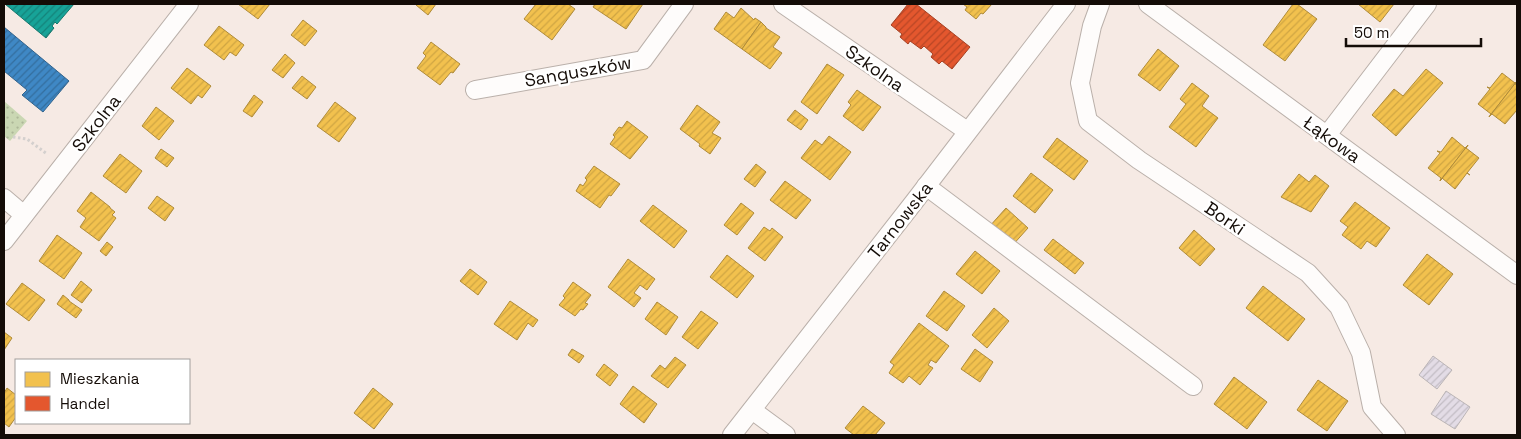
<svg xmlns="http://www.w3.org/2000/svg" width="1521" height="439" font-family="'Space Grotesk',sans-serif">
  <defs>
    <pattern id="park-dots" width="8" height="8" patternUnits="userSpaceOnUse" patternTransform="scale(1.25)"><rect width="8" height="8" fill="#cad7b3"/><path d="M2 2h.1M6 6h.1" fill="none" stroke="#adb798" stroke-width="1.8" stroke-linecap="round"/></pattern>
    <pattern id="homes-hatch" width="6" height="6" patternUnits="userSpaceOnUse" patternTransform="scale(1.25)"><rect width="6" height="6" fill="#f2c14e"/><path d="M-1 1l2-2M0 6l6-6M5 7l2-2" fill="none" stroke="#cfa543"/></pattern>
    <pattern id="shops-hatch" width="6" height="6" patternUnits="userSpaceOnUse" patternTransform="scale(1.25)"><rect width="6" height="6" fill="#e4572e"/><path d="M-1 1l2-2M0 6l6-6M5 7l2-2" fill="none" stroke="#b84625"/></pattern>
    <pattern id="schools-hatch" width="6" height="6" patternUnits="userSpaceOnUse" patternTransform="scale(1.25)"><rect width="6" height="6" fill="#3f88c5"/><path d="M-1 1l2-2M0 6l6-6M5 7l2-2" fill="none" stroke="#346e9e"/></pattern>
    <pattern id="public-hatch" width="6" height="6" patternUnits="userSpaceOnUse" patternTransform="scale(1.25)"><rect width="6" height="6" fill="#17a398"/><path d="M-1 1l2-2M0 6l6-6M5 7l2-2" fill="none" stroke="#14837a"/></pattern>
    <pattern id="building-hatch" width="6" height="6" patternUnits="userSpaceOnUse" patternTransform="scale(1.25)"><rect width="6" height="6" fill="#e3dce6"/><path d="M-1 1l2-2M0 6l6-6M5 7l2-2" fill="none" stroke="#c2bcc4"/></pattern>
  </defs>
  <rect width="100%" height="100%" fill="#f6eae4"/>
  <path fill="url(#park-dots)" d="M 4,101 L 27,121 L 10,141 L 4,136 Z"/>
  <g fill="url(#homes-hatch)" stroke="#af8b39">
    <path d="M 238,4 L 270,4 L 258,19 Z"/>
    <path d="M 418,4 L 436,4 L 428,15 L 416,5 Z"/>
    <path d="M 536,4 L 568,4 L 575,9 L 552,40 L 524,19 Z"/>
    <path d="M 595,4 L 643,4 L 626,29 L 593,7 Z"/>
    <path d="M 963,4 L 992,4 L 983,14 L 981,13 L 976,19 L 965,10 L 967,7 Z"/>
    <path d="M 1293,4 L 1297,4 L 1317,19 L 1285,61 L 1263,45 Z"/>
    <path d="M 1358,4 L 1394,4 L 1380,22 Z"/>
    <path d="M 741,8 L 754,20 L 755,18 L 761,22 L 742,49 L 714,29 L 726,12 L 734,18 Z"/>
    <path d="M 303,20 L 317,31 L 305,46 L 291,35 Z"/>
    <path d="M 761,22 L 766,27 L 766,28 L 780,37 L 773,47 L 782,53 L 770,69 L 742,49 Z"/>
    <path d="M 219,26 L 244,45 L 236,56 L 230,52 L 224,60 L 204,45 Z"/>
    <path d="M 431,42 L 460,64 L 453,73 L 451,72 L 440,85 L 417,68 L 426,56 L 423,53 Z"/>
    <path d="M 1158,49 L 1179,66 L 1160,91 L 1138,75 Z"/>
    <path d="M 285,54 L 295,63 L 283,78 L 272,70 Z"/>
    <path d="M 827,64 L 844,75 L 817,114 L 801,102 Z"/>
    <path d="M 187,68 L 211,86 L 202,98 L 198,95 L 191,104 L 171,88 Z"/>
    <path d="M 1426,69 L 1443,83 L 1396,136 L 1372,115 L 1394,89 L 1403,96 Z"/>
    <path d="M 1502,73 L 1515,83 L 1517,81 L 1489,117 L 1491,114 L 1478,104 L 1490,89 L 1487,87 L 1490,88 Z"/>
    <path d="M 302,76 L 316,87 L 307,99 L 292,88 Z"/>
    <path d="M 1517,81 L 1515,84 L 1517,85 L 1517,110 L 1505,124 L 1492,114 L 1489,117 Z"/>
    <path d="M 1192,83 L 1209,96 L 1202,106 L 1218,118 L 1196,147 L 1169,127 L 1186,104 L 1180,99 Z"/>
    <path d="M 857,90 L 881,107 L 863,131 L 843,116 L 851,105 L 848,102 Z"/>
    <path d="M 254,95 L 263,102 L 252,117 L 243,111 Z"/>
    <path d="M 335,102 L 356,118 L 339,142 L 317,126 Z"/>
    <path d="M 697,105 L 720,122 L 712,133 L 721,138 L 710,154 L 699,146 L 700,144 L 680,129 Z"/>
    <path d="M 156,107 L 174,121 L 159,140 L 142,126 Z"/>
    <path d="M 795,110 L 808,120 L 801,130 L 787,120 Z"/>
    <path d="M 627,121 L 648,137 L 630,159 L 610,144 L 615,137 L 613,135 L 619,127 L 622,128 Z"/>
    <path d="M 829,136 L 851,152 L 830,180 L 801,158 L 815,140 L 822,145 Z"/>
    <path d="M 1452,137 L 1465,148 L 1468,145 L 1440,181 L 1441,178 L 1428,168 L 1440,153 L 1437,151 L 1441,152 Z"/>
    <path d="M 1057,138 L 1088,161 L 1074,180 L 1043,157 Z"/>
    <path d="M 1468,145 L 1466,148 L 1479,158 L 1467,173 L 1470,175 L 1467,173 L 1455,189 L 1442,178 L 1440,181 Z"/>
    <path d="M 161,149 L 174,158 L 167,167 L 155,158 Z"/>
    <path d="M 120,154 L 142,171 L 126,193 L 103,176 Z"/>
    <path d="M 756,164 L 766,172 L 755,187 L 744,179 Z"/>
    <path d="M 594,166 L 620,184 L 611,196 L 609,195 L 600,208 L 576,191 L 580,184 L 583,186 L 587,180 L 585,178 Z"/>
    <path d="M 1031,173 L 1053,190 L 1035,213 L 1013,196 Z"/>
    <path d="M 1299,174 L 1309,182 L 1315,175 L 1329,186 L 1311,212 L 1281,197 Z"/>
    <path d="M 785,181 L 811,200 L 796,219 L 770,200 Z"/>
    <path d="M 91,192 L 110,207 L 110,208 L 115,212 L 112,215 L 116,218 L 99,241 L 80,227 L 86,218 L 77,211 Z"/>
    <path d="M 157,196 L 174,208 L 165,221 L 148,208 Z"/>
    <path d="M 1355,202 L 1390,228 L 1376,247 L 1367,241 L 1361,249 L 1342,235 L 1348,227 L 1340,221 Z"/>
    <path d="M 741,203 L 754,213 L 737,235 L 724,225 Z"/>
    <path d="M 653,205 L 687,231 L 674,248 L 640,221 Z"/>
    <path d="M 1006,208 L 1028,228 L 1011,247 L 989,227 Z"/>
    <path d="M 764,227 L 770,231 L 772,228 L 783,237 L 765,261 L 748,248 Z"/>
    <path d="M 1194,230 L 1215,249 L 1200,266 L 1179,248 Z"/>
    <path d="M 57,235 L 82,253 L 64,279 L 39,261 Z"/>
    <path d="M 1053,239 L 1084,263 L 1075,274 L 1044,250 Z"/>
    <path d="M 107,242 L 113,247 L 106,256 L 100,251 Z"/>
    <path d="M 975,251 L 1000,271 L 982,294 L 956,274 Z"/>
    <path d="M 1427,254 L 1453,274 L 1429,305 L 1403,285 Z"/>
    <path d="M 727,255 L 754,276 L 737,298 L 710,277 Z"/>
    <path d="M 628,259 L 655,279 L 647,290 L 640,285 L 634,293 L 641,298 L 634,307 L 608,287 Z"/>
    <path d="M 470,269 L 487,282 L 478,295 L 460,281 Z"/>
    <path d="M 81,281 L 92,290 L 82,303 L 71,295 Z"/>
    <path d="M 573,282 L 591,295 L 585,303 L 588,304 L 583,310 L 581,309 L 575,316 L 559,305 L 565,298 L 563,296 Z"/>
    <path d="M 22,283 L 45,300 L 29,321 L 6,304 Z"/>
    <path d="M 1263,286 L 1305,319 L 1288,341 L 1246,308 Z"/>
    <path d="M 944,291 L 965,306 L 947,331 L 926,316 Z"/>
    <path d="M 63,295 L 69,300 L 69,301 L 82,310 L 76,318 L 57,304 Z"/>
    <path d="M 510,301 L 538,320 L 533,327 L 528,323 L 517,340 L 494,324 Z"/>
    <path d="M 657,302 L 678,317 L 666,335 L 645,319 Z"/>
    <path d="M 994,308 L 1009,321 L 987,348 L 972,335 Z"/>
    <path d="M 701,311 L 718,323 L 698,349 L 682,337 Z"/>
    <path d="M 919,323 L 949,346 L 936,363 L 931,360 L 928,365 L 933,368 L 920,385 L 909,376 L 903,383 L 889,373 L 894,365 L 890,362 Z"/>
    <path d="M 4,332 L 12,338 L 4,350 Z"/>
    <path d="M 572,349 L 584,356 L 579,363 L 568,355 Z"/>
    <path d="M 975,349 L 993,362 L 980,382 L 961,369 Z"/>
    <path d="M 675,357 L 686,365 L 668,388 L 651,376 L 660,365 L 665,369 Z"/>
    <path d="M 604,364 L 618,375 L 610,386 L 596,375 Z"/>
    <path d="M 1234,377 L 1267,402 L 1247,429 L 1214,404 Z"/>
    <path d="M 1318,380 L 1348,401 L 1327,431 L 1297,410 Z"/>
    <path d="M 633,386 L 657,404 L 644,423 L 620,404 Z"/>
    <path d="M 7,388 L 16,395 L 16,417 L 9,427 L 4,423 L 4,393 Z"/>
    <path d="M 373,388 L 393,404 L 374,429 L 354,413 Z"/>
    <path d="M 863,406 L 885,423 L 875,435 L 854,435 L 845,428 Z"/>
  </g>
  <path fill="url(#shops-hatch)" stroke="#a64022" d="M 908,4 L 916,4 L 970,47 L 952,69 L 942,61 L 939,64 L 931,57 L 933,54 L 924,46 L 921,49 L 910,41 L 908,44 L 900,37 L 902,34 L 891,25 Z"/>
  <path fill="url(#schools-hatch)" stroke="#32638c" d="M 4,27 L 69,81 L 43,112 L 22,95 L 27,90 L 4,71 Z"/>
  <path fill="url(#public-hatch)" stroke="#16766c" d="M 5,4 L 74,4 L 57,24 L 55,22 L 52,26 L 54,28 L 46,38 Z"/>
  <g fill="url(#building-hatch)" stroke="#bbb5b6">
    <path d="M 1433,356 L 1452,370 L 1437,389 L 1419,375 Z"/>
    <path d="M 1446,391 L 1470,407 L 1455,429 L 1431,414 Z"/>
  </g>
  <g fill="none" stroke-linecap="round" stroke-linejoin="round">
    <g stroke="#bab0aa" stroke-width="20">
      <g id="minor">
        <path d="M 783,4 L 967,131"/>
        <path d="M 1100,4 L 1092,26 L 1080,83 L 1088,121 L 1139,160 L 1308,273 L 1339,307 L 1361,353 L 1372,407 L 1396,435"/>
        <path d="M 1148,4 L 1517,275"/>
        <path d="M 475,90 L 643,60 L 684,4"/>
        <path d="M 1327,135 L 1427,4"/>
        <path d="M 926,186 L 1193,386"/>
        <path d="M 4,198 L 24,215"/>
        <path d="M 4,241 L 189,4"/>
        <path d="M 752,410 L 786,435"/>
        <path d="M 732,435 L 914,202 L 1066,4"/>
      </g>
    </g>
    <path stroke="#d4d0ce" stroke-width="3" stroke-dasharray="2.5 2.5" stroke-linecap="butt" d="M 13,137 L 27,139 L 47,154"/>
    <use href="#minor" stroke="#fefcfb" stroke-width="18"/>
  </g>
  <g text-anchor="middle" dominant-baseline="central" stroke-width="5" stroke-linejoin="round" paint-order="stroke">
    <g font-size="18" fill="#140c07" stroke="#fff">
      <text transform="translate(875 68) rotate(35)">Szkolna</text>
      <text transform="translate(578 71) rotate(-10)">Sanguszków</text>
      <text transform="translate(96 123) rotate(-52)">Szkolna</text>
      <text transform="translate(1332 139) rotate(36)">Łąkowa</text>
      <text transform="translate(1225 218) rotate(34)">Borki</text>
      <text transform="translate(900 220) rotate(-52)">Tarnowska</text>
    </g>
  </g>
  <rect width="1521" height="439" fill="none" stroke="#140c07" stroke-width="10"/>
  <rect x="15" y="359" width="175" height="65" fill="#ffffff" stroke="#a19e9c"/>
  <rect x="25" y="372" width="25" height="15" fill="#f2c14e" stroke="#a19e9c"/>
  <text x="60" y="384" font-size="15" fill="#140c07">Mieszkania</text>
  <rect x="25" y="396" width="25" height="15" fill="#e4572e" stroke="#a19e9c"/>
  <text x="60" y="409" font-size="15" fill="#140c07">Handel</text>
  <path d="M1346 38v8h135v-8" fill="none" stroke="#140c07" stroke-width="2.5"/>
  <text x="1354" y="38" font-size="15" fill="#140c07" stroke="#ffffff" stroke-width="4" paint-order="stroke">50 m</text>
</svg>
